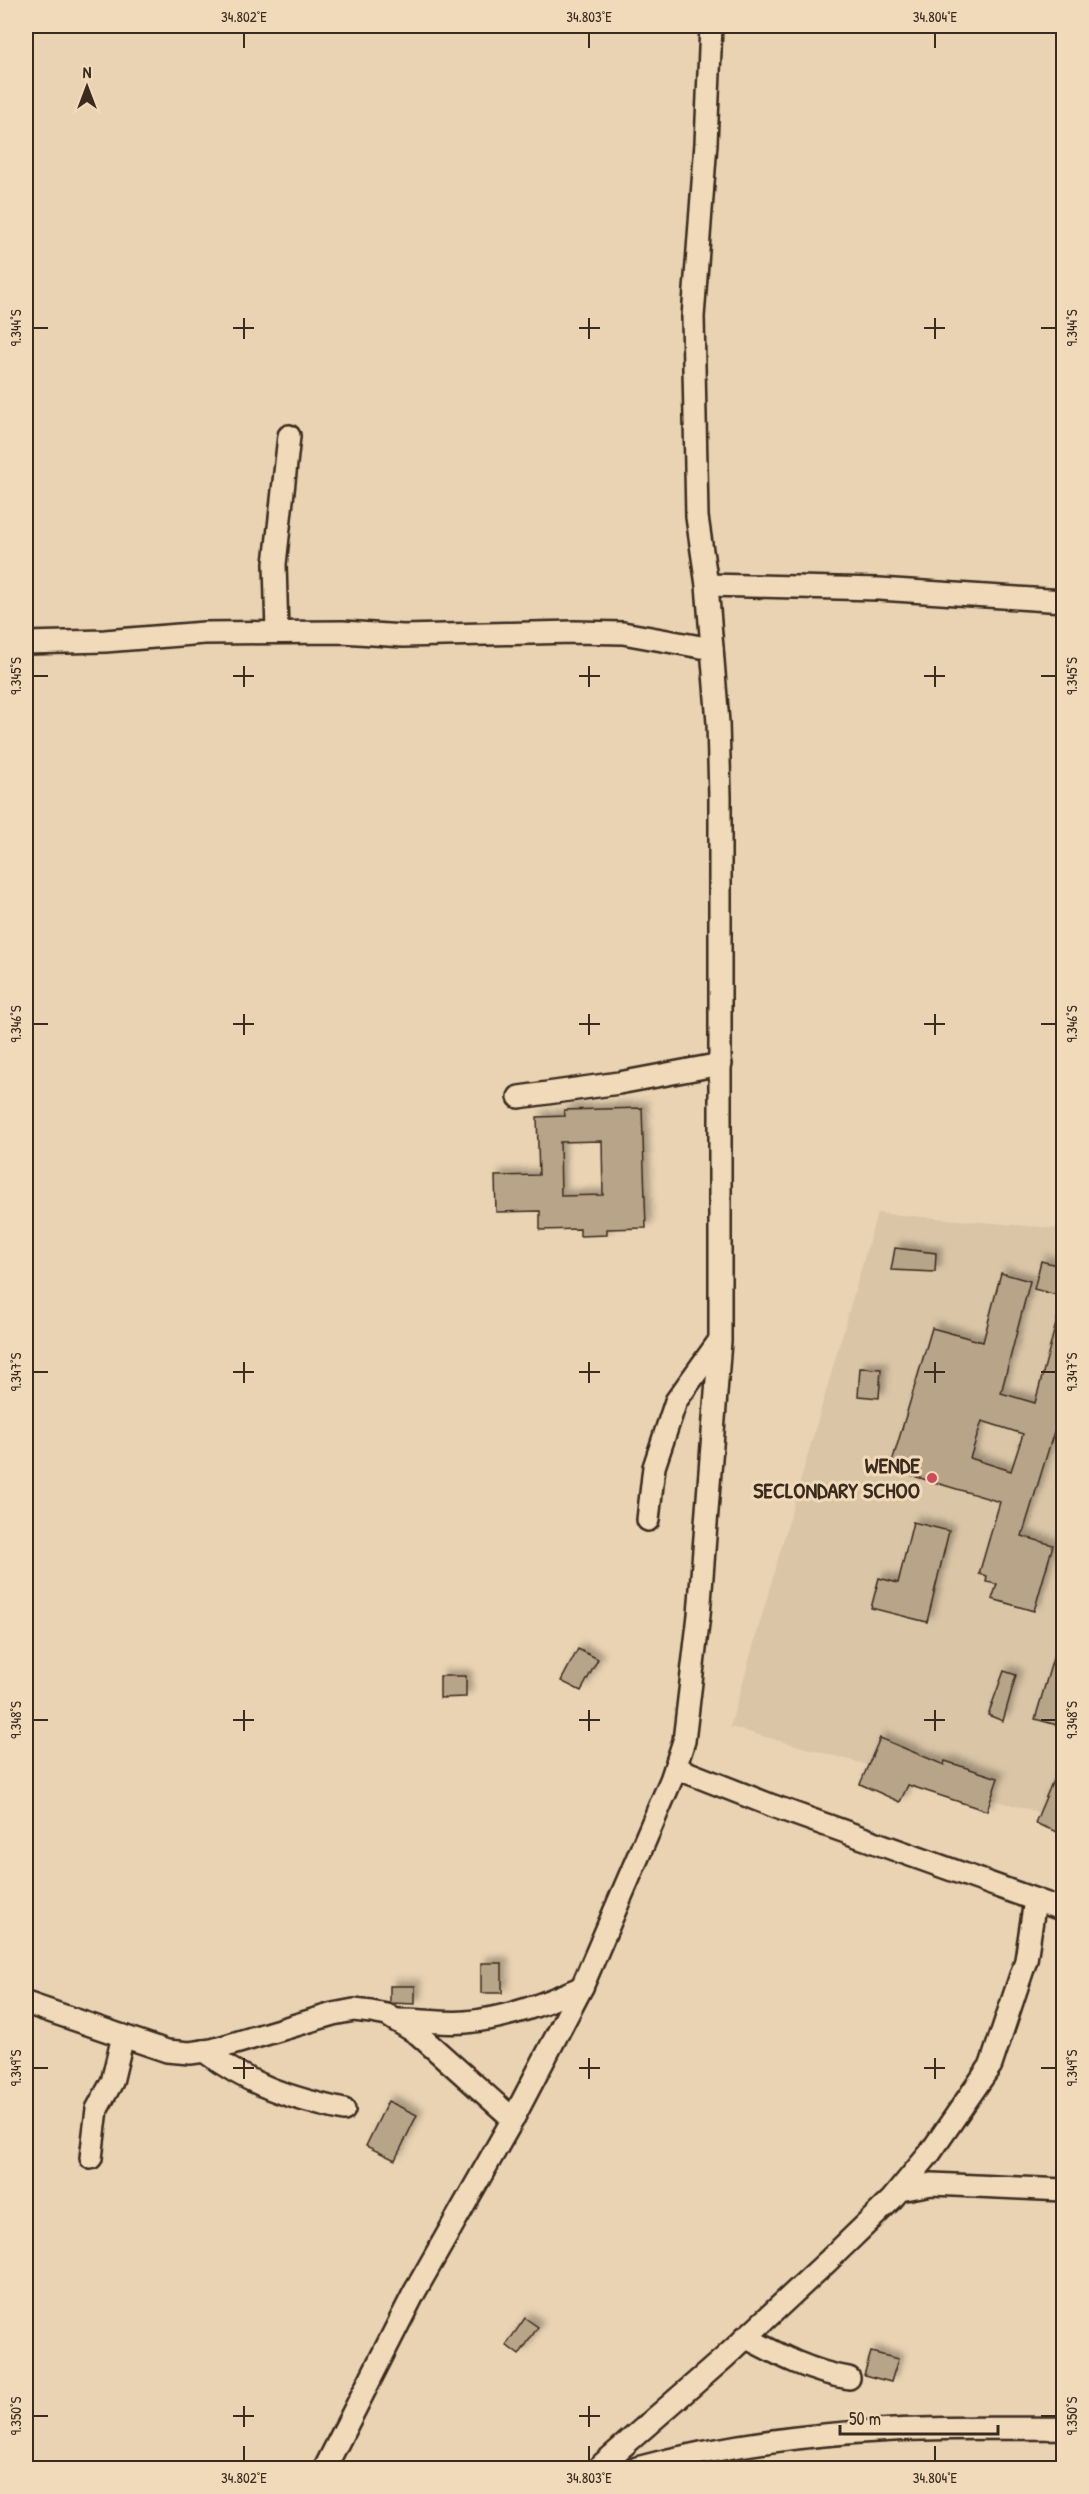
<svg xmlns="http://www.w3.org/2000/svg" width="1089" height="2494" font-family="'Patrick Hand',sans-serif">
  <defs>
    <filter id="shadow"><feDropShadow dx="5.5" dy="-5.5" stdDeviation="3" flood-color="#0004"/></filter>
  </defs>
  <rect width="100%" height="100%" fill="#e9d3b3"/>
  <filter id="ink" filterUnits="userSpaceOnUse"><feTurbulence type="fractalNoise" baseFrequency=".0167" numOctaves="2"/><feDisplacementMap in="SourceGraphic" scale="12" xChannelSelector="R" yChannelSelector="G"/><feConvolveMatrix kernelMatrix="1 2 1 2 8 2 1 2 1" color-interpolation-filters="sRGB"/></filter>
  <g filter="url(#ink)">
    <path fill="#dac5a6" d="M 877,1213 L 1063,1229 L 1063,1819 L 730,1727 Z"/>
    <g fill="#b8a489" stroke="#3b2a1e" stroke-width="1.5" fill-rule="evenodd" filter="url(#shadow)">
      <path d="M 642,1108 L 646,1228 L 607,1229 L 607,1235 L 580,1236 L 580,1229 L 540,1230 L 540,1211 L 496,1212 L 495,1176 L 539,1175 L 537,1117 L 565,1116 L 564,1110 ZM 602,1141 L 603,1195 L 561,1196 L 560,1142 Z"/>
      <path d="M 895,1248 L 936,1253 L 935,1272 L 891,1270 Z"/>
      <path d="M 1041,1261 L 1064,1267 L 1064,1297 L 1034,1289 Z"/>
      <path d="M 1001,1273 L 1030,1281 L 1001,1393 L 1035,1403 L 1058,1316 L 1064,1317 L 1064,1399 L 1022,1536 L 1053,1545 L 1034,1611 L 992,1599 L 997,1584 L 986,1582 L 987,1576 L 979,1574 L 1000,1502 L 890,1469 L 932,1328 L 983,1342 ZM 982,1421 L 1023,1434 L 1011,1471 L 970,1458 Z"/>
      <path d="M 860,1368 L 881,1369 L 879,1398 L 858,1396 Z"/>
      <path d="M 913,1522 L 949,1531 L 927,1622 L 871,1608 L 879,1578 L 898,1583 Z"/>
      <path d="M 1059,1638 L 1064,1639 L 1064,1727 L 1035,1719 Z"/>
      <path d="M 578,1649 L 598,1659 L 581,1691 L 561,1681 Z"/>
      <path d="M 1004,1671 L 1016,1675 L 1003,1721 L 988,1715 Z"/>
      <path d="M 440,1676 L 466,1676 L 466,1697 L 440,1698 Z"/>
      <path d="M 880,1738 L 944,1765 L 945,1761 L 998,1778 L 987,1811 L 908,1785 L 900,1802 L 860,1784 Z"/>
      <path d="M 1064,1754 L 1064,1835 L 1035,1823 Z"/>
      <rect x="481" y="1963" width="21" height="30"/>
      <path d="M 390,1986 L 415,1986 L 415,2004 L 390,2003 Z"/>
      <path d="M 388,2101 L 417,2115 L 395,2160 L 366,2146 Z"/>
      <path d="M 525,2318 L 538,2327 L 519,2355 L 506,2345 Z"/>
      <path d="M 871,2352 L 898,2359 L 891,2382 L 864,2375 Z"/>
    </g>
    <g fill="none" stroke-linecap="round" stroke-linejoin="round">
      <g stroke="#3b2a1e" stroke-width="26">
        <g id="minor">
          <path d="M 707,585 L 879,589 L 1064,601"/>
          <path d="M 277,632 L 275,564 L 289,436"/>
          <path d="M 26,643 L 105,641 L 204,633 L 343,632 L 403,636 L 574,632 L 623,633 L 712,649"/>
          <path d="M 519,1097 L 619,1083 L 721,1064"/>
          <path d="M 648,1520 L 654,1467 L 676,1401 L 719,1341"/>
          <path d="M 676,1768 L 773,1806 L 1064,1910"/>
          <path d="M 26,2003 L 167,2051 L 190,2053 L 212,2050 L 333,2014 L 354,2010 L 371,2012 L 387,2015 L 418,2034 L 513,2119"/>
          <path d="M 395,2020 C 418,2019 443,2024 466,2022 C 508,2018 544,2004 582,1987"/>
          <path d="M 204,2051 C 249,2085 290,2098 344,2110"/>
          <path d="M 91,2158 L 97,2109 L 112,2082 L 123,2036"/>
          <path d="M 900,2190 L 932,2184 L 1064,2190"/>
          <path d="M 745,2337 C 779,2355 811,2372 849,2378"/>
          <path d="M 325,2468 L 414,2293 L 513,2119 L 582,1987 L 671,1780 L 684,1741 L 699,1615 L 720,1341 L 720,797 L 718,723 L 707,585 L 697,517 L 693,317 L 706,143 L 711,26"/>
          <path d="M 598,2468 L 724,2358 L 828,2261 L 892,2199 L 930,2153 L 991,2065 L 1026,1960 L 1035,1900"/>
          <path d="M 637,2468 C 719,2446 809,2434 894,2430 C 950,2427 1007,2429 1064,2428"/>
        </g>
      </g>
      <use href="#minor" stroke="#f0dab9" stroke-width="21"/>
    </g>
  </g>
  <path fill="none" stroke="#3b2a1e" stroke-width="2" d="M 244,33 L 244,48M 589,33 L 589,48M 935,33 L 935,48M 244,318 L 244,339M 589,318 L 589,339M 935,318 L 935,339M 33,328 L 48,328M 233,328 L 254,328M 579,328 L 600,328M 924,328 L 945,328M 1041,328 L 1056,328M 244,666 L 244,687M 589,666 L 589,687M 935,666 L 935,687M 33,676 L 48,676M 233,676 L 254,676M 579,676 L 600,676M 924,676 L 945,676M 1041,676 L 1056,676M 244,1014 L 244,1035M 589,1014 L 589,1035M 935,1014 L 935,1035M 33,1024 L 48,1024M 233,1024 L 254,1024M 579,1024 L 600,1024M 924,1024 L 945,1024M 1041,1024 L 1056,1024M 244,1362 L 244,1383M 589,1362 L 589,1383M 935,1362 L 935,1383M 33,1372 L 48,1372M 233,1372 L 254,1372M 579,1372 L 600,1372M 924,1372 L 945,1372M 1041,1372 L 1056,1372M 244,1710 L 244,1731M 589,1710 L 589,1731M 935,1710 L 935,1731M 33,1720 L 48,1720M 233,1720 L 254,1720M 579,1720 L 600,1720M 924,1720 L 945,1720M 1041,1720 L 1056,1720M 244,2058 L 244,2079M 589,2058 L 589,2079M 935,2058 L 935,2079M 33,2068 L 48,2068M 233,2068 L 254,2068M 579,2068 L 600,2068M 924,2068 L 945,2068M 1041,2068 L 1056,2068M 244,2406 L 244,2427M 589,2406 L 589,2427M 33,2416 L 48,2416M 233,2416 L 254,2416M 579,2416 L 600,2416M 1041,2416 L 1056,2416M 244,2446 L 244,2461M 589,2446 L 589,2461M 935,2446 L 935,2461"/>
  <circle fill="#d1495b" stroke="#f0dab9" stroke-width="2" cx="932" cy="1478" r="6"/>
  <g text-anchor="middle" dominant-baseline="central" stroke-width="6" stroke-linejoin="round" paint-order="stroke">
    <g font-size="22" font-weight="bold" fill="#3b2a1e" stroke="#f0dab9" text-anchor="end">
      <text x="920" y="1465">WENDE<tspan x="920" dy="25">SECLONDARY SCHOO</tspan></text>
    </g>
  </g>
  <rect width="1089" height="2494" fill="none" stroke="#f0dab9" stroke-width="66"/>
  <g transform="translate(87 87)" stroke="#f0dab9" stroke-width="4.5" paint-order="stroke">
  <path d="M0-4.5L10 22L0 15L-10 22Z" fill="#3b2a1e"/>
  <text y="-9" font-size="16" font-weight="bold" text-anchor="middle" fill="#3b2a1e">N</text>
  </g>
  <path d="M840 2425v9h158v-9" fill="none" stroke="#3b2a1e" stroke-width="3"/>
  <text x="849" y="2425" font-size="18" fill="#3b2a1e" stroke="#f0dab9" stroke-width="4.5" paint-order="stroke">50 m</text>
  <rect x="33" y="33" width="1023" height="2428" fill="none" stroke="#3b2a1e" stroke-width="2"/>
  <g font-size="15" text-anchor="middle" fill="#3b2a1e">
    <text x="244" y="22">34.802°E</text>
    <text x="589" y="22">34.803°E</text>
    <text x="935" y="22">34.804°E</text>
    <text transform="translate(16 328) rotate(-90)" y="5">9.344°S</text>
    <text transform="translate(1072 328) rotate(-90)" y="5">9.344°S</text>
    <text transform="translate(16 676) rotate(-90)" y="5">9.345°S</text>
    <text transform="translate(1072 676) rotate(-90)" y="5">9.345°S</text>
    <text transform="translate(16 1024) rotate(-90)" y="5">9.346°S</text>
    <text transform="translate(1072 1024) rotate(-90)" y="5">9.346°S</text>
    <text transform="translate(16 1372) rotate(-90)" y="5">9.347°S</text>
    <text transform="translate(1072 1372) rotate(-90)" y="5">9.347°S</text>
    <text transform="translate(16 1720) rotate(-90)" y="5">9.348°S</text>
    <text transform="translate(1072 1720) rotate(-90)" y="5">9.348°S</text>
    <text transform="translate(16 2068) rotate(-90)" y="5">9.349°S</text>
    <text transform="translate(1072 2068) rotate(-90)" y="5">9.349°S</text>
    <text transform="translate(16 2416) rotate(-90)" y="5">9.350°S</text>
    <text transform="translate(1072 2416) rotate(-90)" y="5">9.350°S</text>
    <text x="244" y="2483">34.802°E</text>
    <text x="589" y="2483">34.803°E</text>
    <text x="935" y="2483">34.804°E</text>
  </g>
</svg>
